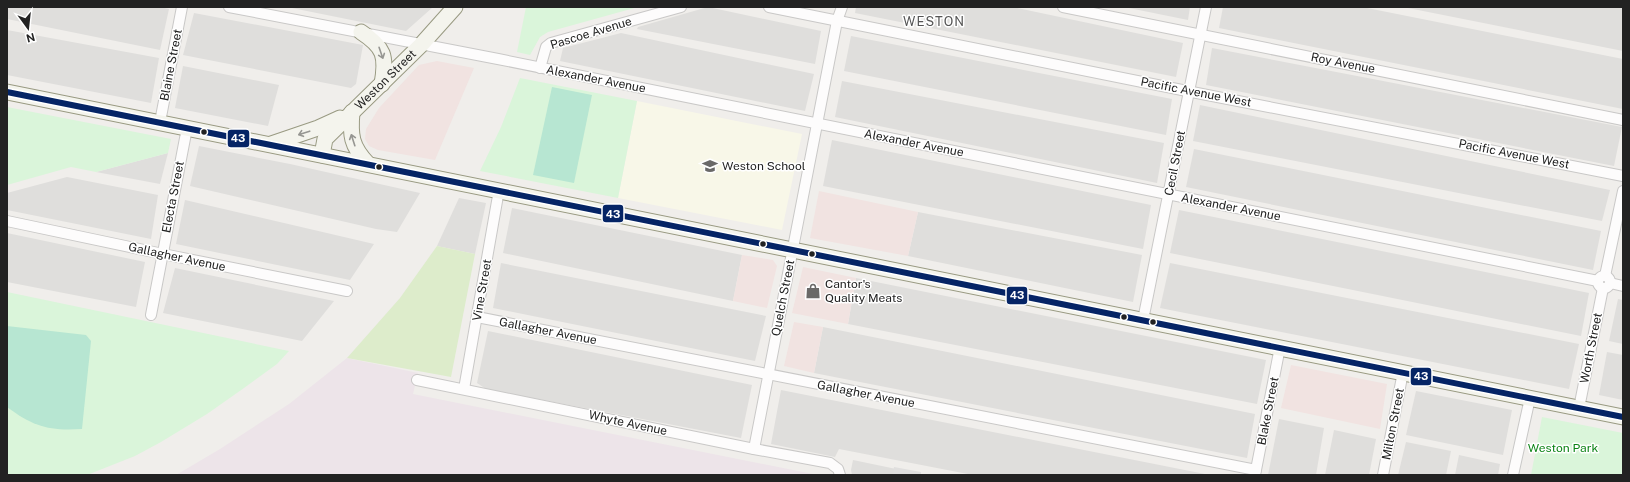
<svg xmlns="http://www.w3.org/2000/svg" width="1630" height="482" font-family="'Public Sans',sans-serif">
  <rect width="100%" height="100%" fill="#f0eeeb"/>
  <g fill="#dfdedc">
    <path d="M 7,7 L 160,7 L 169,9 L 160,50 L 7,19 Z"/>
    <path d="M 287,7 L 433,7 L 406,31 Z"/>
    <path d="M 708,7 L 821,31 L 815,64 L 637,29 L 638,27 Z"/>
    <path d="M 856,7 L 1013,7 L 1183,43 L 1176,77 L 855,13 Z"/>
    <path d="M 1124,7 L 1190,7 L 1188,20 Z"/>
    <path d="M 1223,7 L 1362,7 L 1623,59 L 1623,109 L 1219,28 Z"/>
    <path d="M 1403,7 L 1623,7 L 1623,51 Z"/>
    <path d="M 194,13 L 363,45 L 356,84 L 351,88 L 183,55 Z"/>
    <path d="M 7,30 L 159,58 L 151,103 L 7,75 Z"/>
    <path d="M 621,33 L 814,74 L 805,111 L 560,61 L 563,48 Z"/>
    <path d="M 851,36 L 1172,99 L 1166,135 L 844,71 Z"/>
    <path d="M 1212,48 L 1622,127 L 1614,166 L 1206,85 Z"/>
    <path d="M 183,66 L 279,85 L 268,126 L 175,108 Z"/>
    <path d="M 842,81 L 1164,143 L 1157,183 L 835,117 Z"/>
    <path d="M 1200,105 L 1610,190 L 1602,221 L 1193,141 Z"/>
    <path d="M 832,140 L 1151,205 L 1143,249 L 823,186 Z"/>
    <path d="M 199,146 L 290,164 L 420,193 L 397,232 L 376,229 L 190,186 Z"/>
    <path d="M 1194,149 L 1601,231 L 1593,270 L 1186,187 Z"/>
    <path d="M 168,153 L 160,184 L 96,172 Z"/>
    <path d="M 67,177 L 158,195 L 151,239 L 7,210 L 7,193 Z"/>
    <path d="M 459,198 L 486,203 L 475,254 L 437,246 Z"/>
    <path d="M 185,200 L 374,244 L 350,280 L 176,244 Z"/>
    <path d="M 512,208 L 742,255 L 733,301 L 503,253 Z"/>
    <path d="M 1179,210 L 1589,293 L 1581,336 L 1170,253 Z"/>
    <path d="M 918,212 L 1142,255 L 1133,302 L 908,256 Z"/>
    <path d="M 7,233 L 145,262 L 136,307 L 7,282 Z"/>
    <path d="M 501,263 L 766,316 L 755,361 L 493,308 Z"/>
    <path d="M 1170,263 L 1579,344 L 1569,389 L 1160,308 Z"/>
    <path d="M 175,268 L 334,301 L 302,341 L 163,313 Z"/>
    <path d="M 856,278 L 1266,360 L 1257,404 L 848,324 Z"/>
    <path d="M 1618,299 L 1623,300 L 1623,344 L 1609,341 Z"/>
    <path d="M 823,327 L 1255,414 L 1247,458 L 814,373 Z"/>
    <path d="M 488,331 L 752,385 L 741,438 L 486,389 L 477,383 Z"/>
    <path d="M 1607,352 L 1623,355 L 1623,400 L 1599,395 Z"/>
    <path d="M 781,390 L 1210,475 L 973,475 L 839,449 L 835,457 L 771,444 Z"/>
    <path d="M 1416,391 L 1512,410 L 1503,455 L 1406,435 Z"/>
    <path d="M 1279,419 L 1324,428 L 1316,475 L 1268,475 Z"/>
    <path d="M 1334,430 L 1376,439 L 1369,475 L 1325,475 Z"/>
    <path d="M 1406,442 L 1451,451 L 1446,475 L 1398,475 Z"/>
    <path d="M 1459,455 L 1500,464 L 1498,475 L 1455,475 Z"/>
    <path d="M 853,460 L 925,475 L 852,475 L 851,470 Z"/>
  </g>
  <g fill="#f1e3e1">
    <path d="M 437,61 L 474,68 L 435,160 L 378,150 L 369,146 L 365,139 L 366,129 L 379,108 L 419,65 Z"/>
    <path d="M 819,191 L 918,212 L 908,256 L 810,238 Z"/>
    <path d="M 742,255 L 773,260 L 777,266 L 767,308 L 733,301 Z"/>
    <path d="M 803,267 L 856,278 L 848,324 L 792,313 Z"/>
    <path d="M 794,322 L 823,327 L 814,373 L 784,366 Z"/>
    <path d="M 1291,365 L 1387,384 L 1380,429 L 1281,408 Z"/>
  </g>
  <path fill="#ede4e9" d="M 347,358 L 418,373 L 413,394 L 818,475 L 176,475 L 220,449 L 289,404 Z"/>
  <path fill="#f8f7e8" d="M 637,101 L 802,134 L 782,230 L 618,198 Z"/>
  <path fill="#ddeccb" d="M 437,246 L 475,254 L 451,377 L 347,358 L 400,298 Z"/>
  <g fill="#daf5da">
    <path d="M 526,7 L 638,7 L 548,32 L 540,37 L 530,55 L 517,52 Z"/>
    <path d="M 520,78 L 637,101 L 618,198 L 480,171 L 501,127 Z"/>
    <path d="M 7,107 L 171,139 L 168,153 L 96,172 L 71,167 L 7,185 Z"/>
    <path d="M 7,292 L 289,351 L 277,364 L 244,388 L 207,414 L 161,442 L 135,456 L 87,475 L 7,475 Z"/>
    <path d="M 1542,417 L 1623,433 L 1623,475 L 1531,475 Z"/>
  </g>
  <g fill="#b7e6d2">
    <path d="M 552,87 L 592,95 L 574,183 L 533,175 Z"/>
    <path d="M 7,326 L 86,335 L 91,341 L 82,429 C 49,431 34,427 7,407 Z"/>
  </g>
  <path fill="#e0dfde" d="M 894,467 L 921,472 L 921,475 L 893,475 Z"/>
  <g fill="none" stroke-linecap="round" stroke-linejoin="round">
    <g stroke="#c9c8c7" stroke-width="12">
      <g id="minor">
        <path d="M 229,7 L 498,59 L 1598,281"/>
        <path d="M 769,7 L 1202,94 L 1623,176"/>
        <path d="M 1063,7 L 1623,120"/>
        <path d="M 540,68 L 546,47 L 551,43 L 681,7"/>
        <path d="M 160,122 L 182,7"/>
        <path d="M 7,221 L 163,254 L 347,291"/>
        <circle cx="1604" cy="282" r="6"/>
        <path d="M 1605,276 L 1623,191"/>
        <path d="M 1610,283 L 1623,286"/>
        <path d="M 151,315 L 187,128"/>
        <path d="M 477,317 L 1256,470"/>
        <path d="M 1143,320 L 1206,7"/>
        <path d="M 417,380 L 754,449 L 830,463 L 838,469 L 840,475"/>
        <path d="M 464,389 L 499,190"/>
        <path d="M 1579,408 L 1603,288"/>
        <path d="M 754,449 L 837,21 L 842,7"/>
        <path d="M 1255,475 L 1280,347"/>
        <path d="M 1383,475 L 1403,372"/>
        <path d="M 1513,475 L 1530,398"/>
      </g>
    </g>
    <g stroke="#999a82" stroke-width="17">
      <g id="secondary">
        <path d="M 361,32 C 384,47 387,56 382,84"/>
        <path d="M 7,92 L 1623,417"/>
        <path d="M 352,112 C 350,135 351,146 368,164"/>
        <path d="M 271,144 L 318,128 L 340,118"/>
        <path id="s1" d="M 322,155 L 325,139 L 421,45 L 455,7"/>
      </g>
    </g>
    <use href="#minor" stroke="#fdfcfc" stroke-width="10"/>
    <use href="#secondary" stroke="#f4f4ed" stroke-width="15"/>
    <g stroke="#fff" stroke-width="9">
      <path id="bus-1" d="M 7,92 L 1623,417"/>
    </g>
    <use href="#bus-1" stroke="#052465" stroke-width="6"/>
  </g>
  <defs><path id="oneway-shaft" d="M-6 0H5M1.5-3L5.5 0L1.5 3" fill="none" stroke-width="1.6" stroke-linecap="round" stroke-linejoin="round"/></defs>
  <g stroke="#969692">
    <use href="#oneway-shaft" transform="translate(381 53) rotate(71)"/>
    <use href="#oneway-shaft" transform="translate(304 133) rotate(162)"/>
    <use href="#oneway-shaft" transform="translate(353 140) rotate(-108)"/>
  </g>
  <defs>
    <g id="school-bare" transform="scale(1.2)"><path d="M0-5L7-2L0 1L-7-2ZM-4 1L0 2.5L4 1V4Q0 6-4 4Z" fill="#6a6968" stroke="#fff" stroke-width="2.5" paint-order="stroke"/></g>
    <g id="shop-bare" transform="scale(1.2)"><path d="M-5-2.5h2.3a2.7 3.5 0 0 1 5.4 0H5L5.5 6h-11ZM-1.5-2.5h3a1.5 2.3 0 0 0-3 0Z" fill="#6a6968" stroke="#fff" stroke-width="2.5" paint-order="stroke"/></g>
  </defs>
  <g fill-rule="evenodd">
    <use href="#school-bare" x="710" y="166"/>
    <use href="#shop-bare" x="813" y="291"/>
  </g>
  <g fill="#222" stroke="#fff" stroke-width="1.5">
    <circle cx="204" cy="132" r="3.5"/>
    <circle cx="379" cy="167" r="3.5"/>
    <circle cx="763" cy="244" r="3.5"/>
    <circle cx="812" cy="254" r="3.5"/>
    <circle cx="1124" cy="317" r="3.5"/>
    <circle cx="1153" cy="322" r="3.5"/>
  </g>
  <g text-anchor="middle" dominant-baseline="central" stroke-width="3" stroke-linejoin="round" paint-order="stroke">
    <g font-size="12" fill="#222" stroke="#fff">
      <text transform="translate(591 33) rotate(-17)">Pascoe Avenue</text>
      <text transform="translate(1343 63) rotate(11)">Roy Avenue</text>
      <text transform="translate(171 65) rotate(-79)">Blaine Street</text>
      <text transform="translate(596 79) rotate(11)">Alexander Avenue</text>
      <text stroke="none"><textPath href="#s1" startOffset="101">Weston Street</textPath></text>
      <text transform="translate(1196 92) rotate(11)">Pacific Avenue West</text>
      <text transform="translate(914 143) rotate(11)">Alexander Avenue</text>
      <text transform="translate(1514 154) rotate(11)">Pacific Avenue West</text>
      <text transform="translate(1175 163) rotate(-79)">Cecil Street</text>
      <text transform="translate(173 197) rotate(-79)">Electa Street</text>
      <text transform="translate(1231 207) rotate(11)">Alexander Avenue</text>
      <text transform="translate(177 257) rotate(12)">Gallagher Avenue</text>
      <text transform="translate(482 290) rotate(-80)">Vine Street</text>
      <text transform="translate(783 298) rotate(-79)">Quelch Street</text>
      <text transform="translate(548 331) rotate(11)">Gallagher Avenue</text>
      <text transform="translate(1591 348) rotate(-79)">Worth Street</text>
      <text transform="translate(866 394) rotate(11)">Gallagher Avenue</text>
      <text transform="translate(1268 411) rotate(-79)">Blake Street</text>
      <text transform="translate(628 423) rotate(12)">Whyte Avenue</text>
      <text transform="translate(1393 424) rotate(-79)">Milton Street</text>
    </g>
    <g font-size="12" fill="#222" stroke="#fff" text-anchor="start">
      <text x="722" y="166">Weston School</text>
      <text x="825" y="284">Cantor's<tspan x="825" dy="14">Quality Meats</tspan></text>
    </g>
    <g font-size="12" fill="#0c8416" stroke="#fff">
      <text x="1563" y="448">Weston Park</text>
    </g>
    <g font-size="13" letter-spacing="1" fill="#555" stroke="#fff">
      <text x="934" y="21">WESTON</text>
    </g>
  </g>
  <g stroke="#fff" stroke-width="1.5">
    <rect x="227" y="129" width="23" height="19" rx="4" fill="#052465"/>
    <rect x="602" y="204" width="22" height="19" rx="4" fill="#052465"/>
    <rect x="1006" y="286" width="22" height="19" rx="4" fill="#052465"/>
    <rect x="1410" y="367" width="22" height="19" rx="4" fill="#052465"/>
  </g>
  <g font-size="11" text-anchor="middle" font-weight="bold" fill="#fff">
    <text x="238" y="142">43</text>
    <text x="613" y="218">43</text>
    <text x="1017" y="299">43</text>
    <text x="1421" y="380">43</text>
  </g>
  <rect width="1630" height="482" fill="none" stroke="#222222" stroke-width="16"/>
  <g transform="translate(28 28) rotate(165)" stroke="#ffffff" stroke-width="3" paint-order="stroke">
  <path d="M0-3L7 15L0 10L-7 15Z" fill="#222222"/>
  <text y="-6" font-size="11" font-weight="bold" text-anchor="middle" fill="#222222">N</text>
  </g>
</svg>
